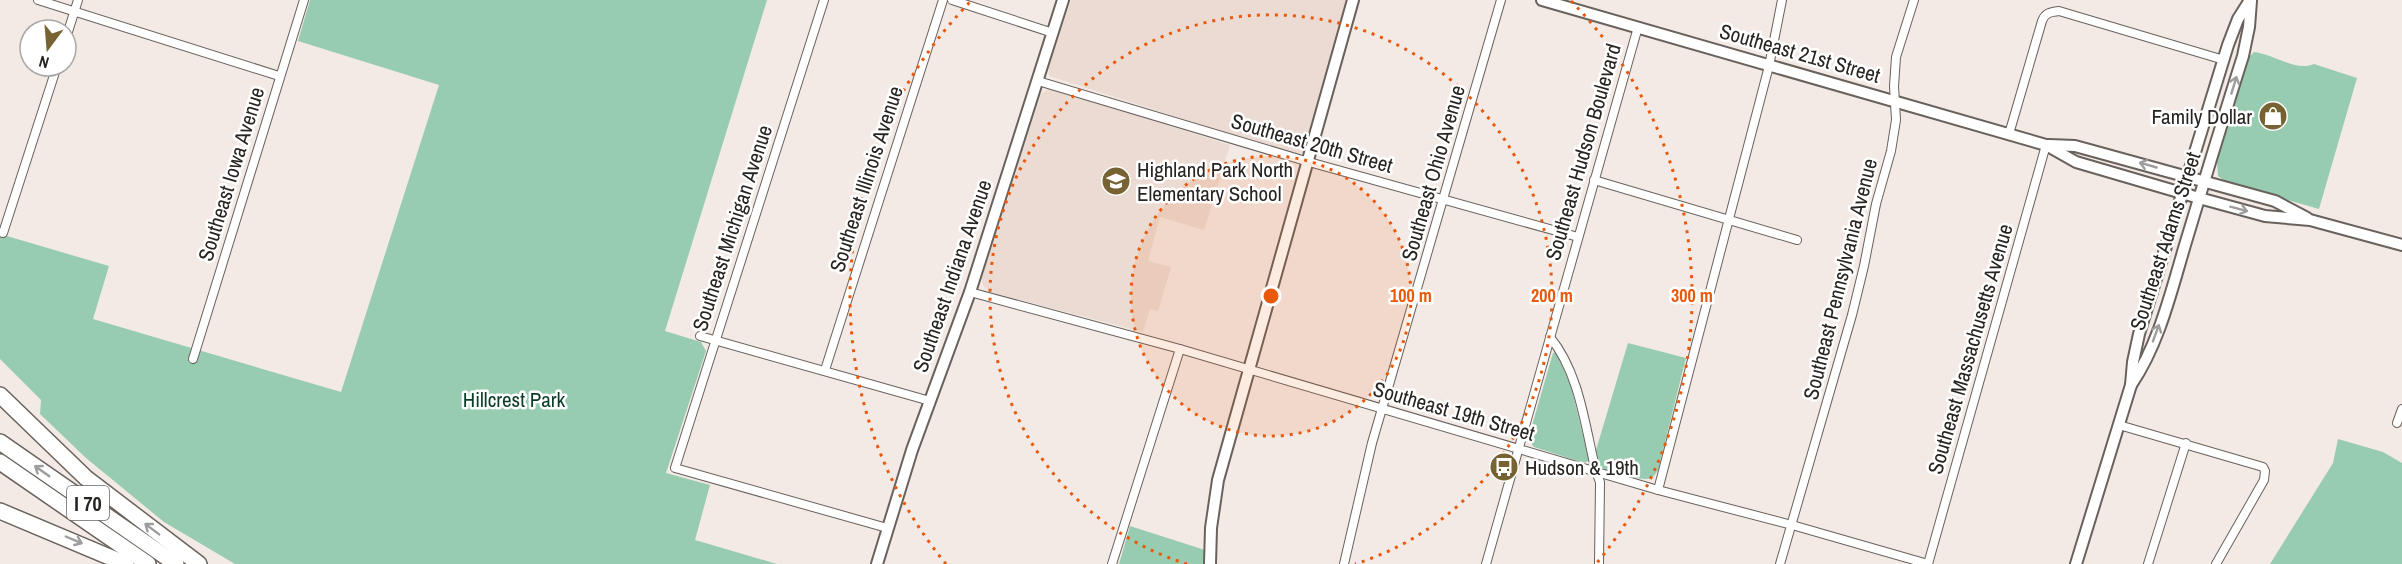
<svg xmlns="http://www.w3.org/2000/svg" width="2402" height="564" font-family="'Archivo Narrow',sans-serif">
  <rect width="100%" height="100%" fill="#f3eae5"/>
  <g fill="#ecdbd2">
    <path d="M 1071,0 L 1349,0 L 1304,153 L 1292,154 L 1049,76 L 1049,66 Z"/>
    <path d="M 1050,88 L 1230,145 L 1204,230 L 1160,217 L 1148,261 L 1171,267 L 1158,311 L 1150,309 L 1143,332 L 990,292 L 985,288 L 982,283 L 982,277 L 1041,94 Z"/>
  </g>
  <g fill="#98ccb0">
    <path d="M 310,0 L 767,0 L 665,331 L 701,342 L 706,351 L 666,473 L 710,485 L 695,540 L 777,564 L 235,564 L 164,522 L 86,458 L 40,414 L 41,400 L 0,359 L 0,234 L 109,266 L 93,319 L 341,392 L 439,85 L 298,41 Z"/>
    <path d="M 2254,52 C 2274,54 2295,72 2314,64 L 2357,78 L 2319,209 L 2226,182 L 2218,176 L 2217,161 L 2249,57 Z"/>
    <path d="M 1628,343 L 1686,358 L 1658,470 C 1656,473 1654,476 1652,478 C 1644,482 1604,472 1599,465 C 1596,461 1596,455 1596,450 Z"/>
    <path d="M 1556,352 L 1571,386 L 1588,456 L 1588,461 L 1584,463 L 1534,447 L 1530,442 L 1529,436 L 1553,353 Z"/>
    <path d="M 2338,439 L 2383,452 L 2402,463 L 2402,564 L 2270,564 L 2333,463 Z"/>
    <path d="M 1130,526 L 1205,550 L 1205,564 L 1119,564 Z"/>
  </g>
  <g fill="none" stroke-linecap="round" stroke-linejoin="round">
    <g stroke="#69615c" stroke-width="10">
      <g id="minor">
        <path d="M 38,0 L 279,76"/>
        <path d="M 824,0 L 675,468 L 887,528"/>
        <path d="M 952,0 L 1053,33"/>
        <path d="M 66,38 L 78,0"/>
        <path d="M 1038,81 L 1309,162 L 1578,237"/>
        <path d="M 2009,134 L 2042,21 C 2045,13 2050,12 2059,11 L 2224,60"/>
        <path d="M 1594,180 L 1797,240"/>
        <path d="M 3,233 L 57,66"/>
        <path d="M 970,292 L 1180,349 L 1658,490 L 1792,525 L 1928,564"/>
        <path d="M 700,336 L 930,401"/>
        <path d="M 1550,337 C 1580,374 1585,426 1596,472 L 1600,482 L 1599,564"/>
        <path d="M 193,359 L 304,0"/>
        <path d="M 825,370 L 943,0"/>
        <path d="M 2397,423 L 2402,409"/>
        <path d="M 2119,425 L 2263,467 L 2265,471 L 2264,480 L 2216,564"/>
        <path d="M 1658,490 L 1769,66 L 1782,0"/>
        <path d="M 1112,564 L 1180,349"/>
        <path d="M 1344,564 L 1372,443 L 1501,0"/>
        <path d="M 1486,564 L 1638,27"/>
        <path d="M 1780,564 L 1852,315 L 1864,266 L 1876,204 L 1891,151 L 1896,120 L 1894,86 L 1896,57 L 1914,0"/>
        <path d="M 1928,564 L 2046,145"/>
        <path d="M 2148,564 L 2186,443"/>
      </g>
    </g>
    <g stroke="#69615c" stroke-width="14">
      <g id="tertiary">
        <path d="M 877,564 L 912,450 L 970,292 L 1063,0"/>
        <path d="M 1210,564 L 1211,528 L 1218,480 L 1353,0"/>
      </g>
    </g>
    <g stroke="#69615c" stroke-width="14">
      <g id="secondary">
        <path d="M 1542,0 L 2046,145 L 2076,162 L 2199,198 L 2265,216 L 2310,220 L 2402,245"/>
        <path d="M 2049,145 L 2075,146 L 2275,201 L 2307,218"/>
        <path d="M 2131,385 C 2159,344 2171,292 2185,245 C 2204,182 2223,119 2243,56 L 2249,27 L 2251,1"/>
        <path d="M 2076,564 L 2131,385 L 2133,362 L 2139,334 L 2228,45 L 2238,19 L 2250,0"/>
      </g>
    </g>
    <g stroke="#69615c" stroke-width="18">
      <g id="motorway">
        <path d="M 0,395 L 86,478 L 199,564"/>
        <path d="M 0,442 L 176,564"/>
        <path d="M 0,462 L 148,564"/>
        <path d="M 0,511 L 126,564"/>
      </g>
    </g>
    <use href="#minor" stroke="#fff" stroke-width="8"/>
    <use href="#tertiary" stroke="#fff" stroke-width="10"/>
    <use href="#secondary" stroke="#fff" stroke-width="10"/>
    <use href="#motorway" stroke="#fff" stroke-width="15"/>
  </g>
  <defs><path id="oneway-shaft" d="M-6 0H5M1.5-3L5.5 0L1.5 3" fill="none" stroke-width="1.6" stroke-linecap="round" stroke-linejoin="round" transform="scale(1.5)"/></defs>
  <g stroke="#9e9c9c">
    <use href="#oneway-shaft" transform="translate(2234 85) rotate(-73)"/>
    <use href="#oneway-shaft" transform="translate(2148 165) rotate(-164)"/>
    <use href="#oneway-shaft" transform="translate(2239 209) rotate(15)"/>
    <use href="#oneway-shaft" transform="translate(2156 333) rotate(-70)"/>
    <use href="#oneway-shaft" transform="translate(42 471) rotate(-145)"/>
    <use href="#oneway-shaft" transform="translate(152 529) rotate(-143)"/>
    <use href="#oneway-shaft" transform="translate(74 540) rotate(23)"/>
  </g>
  <circle cx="1271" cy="296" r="140" fill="#e8590c" fill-opacity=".12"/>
  <g fill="none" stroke="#e8590c" stroke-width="3" stroke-dasharray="3 6">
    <circle cx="1271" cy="296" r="140"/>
    <path d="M1187 564A281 281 0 1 1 1355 564"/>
    <path d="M946 564A421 421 0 0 1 971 1M1571 1A421 421 0 0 1 1596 564"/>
  </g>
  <defs>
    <g id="shop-disc" transform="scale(1.5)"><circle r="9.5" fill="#776332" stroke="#fff"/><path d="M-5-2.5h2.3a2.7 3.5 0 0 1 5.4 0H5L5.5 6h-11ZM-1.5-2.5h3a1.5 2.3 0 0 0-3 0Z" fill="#fff"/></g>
    <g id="school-disc" transform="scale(1.5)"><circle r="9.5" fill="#776332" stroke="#fff"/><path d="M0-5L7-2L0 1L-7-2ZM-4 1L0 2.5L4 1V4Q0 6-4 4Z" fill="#fff"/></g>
    <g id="bus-disc" transform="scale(1.5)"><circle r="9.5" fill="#776332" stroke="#fff"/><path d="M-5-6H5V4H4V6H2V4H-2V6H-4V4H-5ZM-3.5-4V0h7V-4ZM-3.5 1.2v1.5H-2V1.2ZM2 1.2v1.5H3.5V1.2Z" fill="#fff"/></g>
  </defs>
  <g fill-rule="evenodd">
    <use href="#shop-disc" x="2273" y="116"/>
    <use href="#school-disc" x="1116" y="181"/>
    <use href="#bus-disc" x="1504" y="467"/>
  </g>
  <g text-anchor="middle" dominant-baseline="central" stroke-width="5" stroke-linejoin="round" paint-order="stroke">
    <rect fill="#fff" stroke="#686664" stroke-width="1.5" x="67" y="486" width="42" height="34" rx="4.5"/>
    <g font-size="20" font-weight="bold" fill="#272422">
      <text x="88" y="503">I 70</text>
    </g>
    <g font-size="21" fill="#272422" stroke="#fff">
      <text transform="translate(1800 53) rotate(16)">Southeast 21st Street</text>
      <text transform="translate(1312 143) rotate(16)">Southeast 20th Street</text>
      <text transform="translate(1583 152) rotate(-74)">Southeast Hudson Boulevard</text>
      <text transform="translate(1433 173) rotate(-74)">Southeast Ohio Avenue</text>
      <text transform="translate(231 174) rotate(-73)">Southeast Iowa Avenue</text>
      <text transform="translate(866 179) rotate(-72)">Southeast Illinois Avenue</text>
      <text transform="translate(732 228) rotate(-72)">Southeast Michigan Avenue</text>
      <text transform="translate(2165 241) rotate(-72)">Southeast Adams Street</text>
      <text transform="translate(952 276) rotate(-71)">Southeast Indiana Avenue</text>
      <text transform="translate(1840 279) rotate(-76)">Southeast Pennsylvania Avenue</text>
      <text transform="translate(1970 349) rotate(-74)">Southeast Massachusetts Avenue</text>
      <text transform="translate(1454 411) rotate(16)">Southeast 19th Street</text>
    </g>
    <g font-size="21" fill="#272422" stroke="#fff" text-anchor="start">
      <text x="2252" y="116" text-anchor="end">Family Dollar</text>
      <text x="1137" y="169">Highland Park North<tspan x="1137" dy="24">Elementary School</tspan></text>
      <text x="1525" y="467">Hudson &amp; 19th</text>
    </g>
    <g font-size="21" fill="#0a3d28" stroke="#fff">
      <text x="514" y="399">Hillcrest Park</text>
    </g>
  </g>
  <circle cx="1271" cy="296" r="9" fill="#e8590c" stroke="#fff" stroke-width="3"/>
  <g font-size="18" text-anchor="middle" font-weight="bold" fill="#e8590c" stroke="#fff" stroke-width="5" stroke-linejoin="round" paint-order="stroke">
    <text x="1411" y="302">100 m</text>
    <text x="1552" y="302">200 m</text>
    <text x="1692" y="302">300 m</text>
  </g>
  <g transform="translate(48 48) rotate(196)"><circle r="28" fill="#ffffff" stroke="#a9a7a7" stroke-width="1.5"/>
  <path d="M0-4.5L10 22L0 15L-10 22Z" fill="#776332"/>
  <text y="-9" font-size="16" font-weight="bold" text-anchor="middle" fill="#272422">N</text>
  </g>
</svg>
